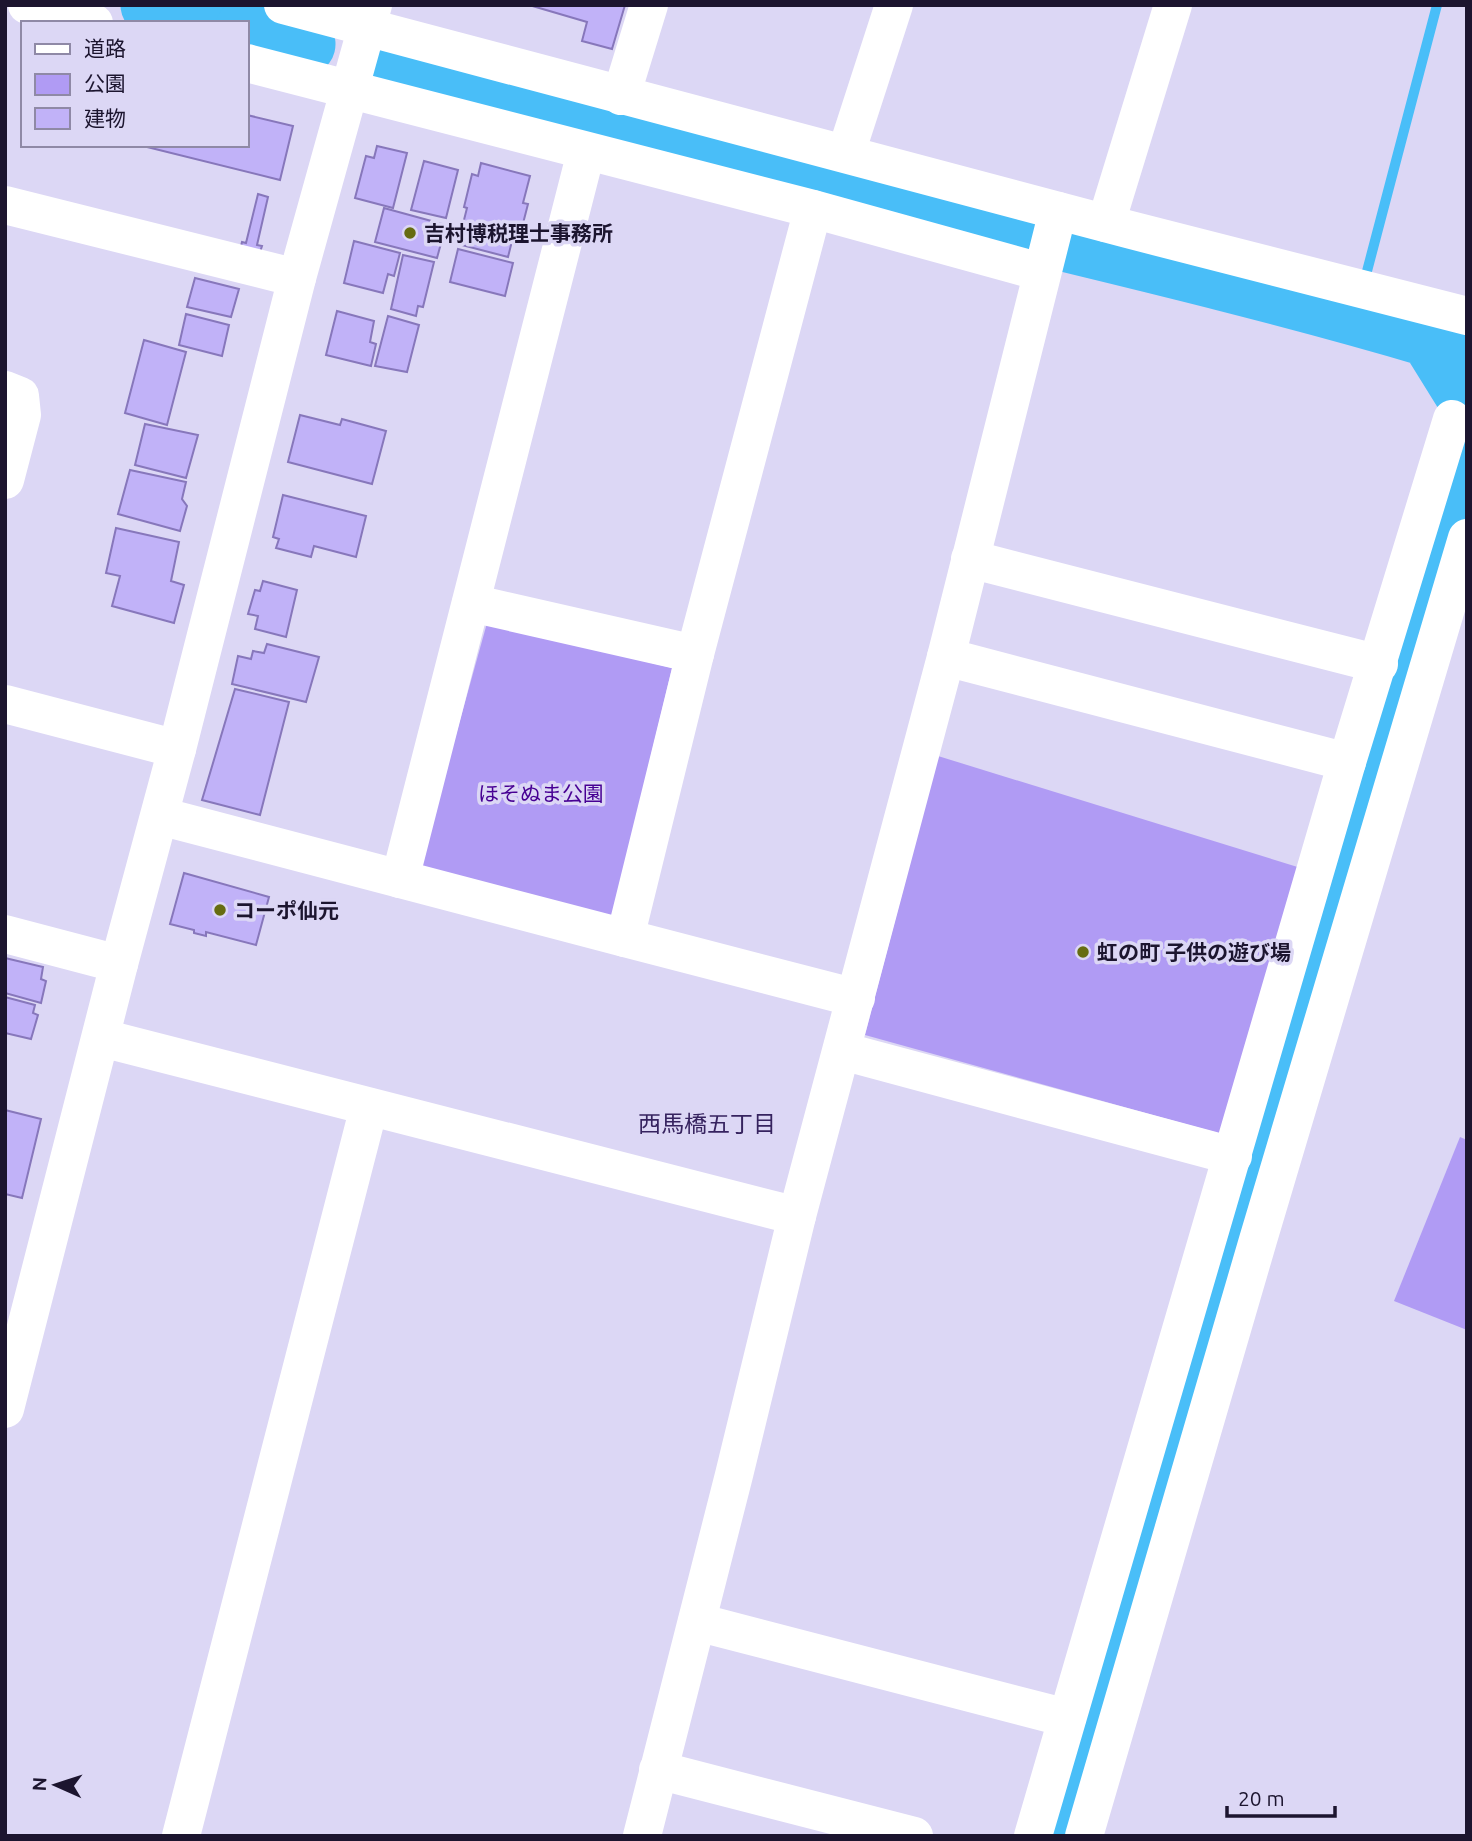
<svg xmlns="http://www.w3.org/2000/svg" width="1472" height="1841" font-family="Ubuntu,'Noto Sans JP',sans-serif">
  <rect width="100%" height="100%" fill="#dcd7f5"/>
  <g fill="#b09bf4">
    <path d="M 487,623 L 672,668 L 612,918 L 419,868 Z"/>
    <path d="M 938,756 L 1304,869 L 1225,1135 L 865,1035 Z"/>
    <path d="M 1460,1137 L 1467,1140 L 1467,1330 L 1394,1301 Z"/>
  </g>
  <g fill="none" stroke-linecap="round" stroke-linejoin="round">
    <path stroke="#49bef8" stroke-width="10" d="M 1356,313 L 1437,5"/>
    <g stroke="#49bef8" stroke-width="65">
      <path d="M 153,5 L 220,23"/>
      <path d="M 247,30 L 303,44"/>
      <path d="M 378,64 C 561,113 744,160 928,206 C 1096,247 1265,286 1431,335 L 1467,393"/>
      <path d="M 1055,1836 L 1467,447"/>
    </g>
  </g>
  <g fill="#c1b2f8" stroke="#8777bb" stroke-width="2">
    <path d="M 529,5 L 625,5 L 612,49 L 582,41 L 587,22 Z"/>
    <path d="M 247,115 L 293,126 L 280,180 L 139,145 L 247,145 Z"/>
    <path d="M 377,146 L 407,153 L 393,208 L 355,198 L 366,156 L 374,158 Z"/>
    <path d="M 424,161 L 458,170 L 446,218 L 411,210 Z"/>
    <path d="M 481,163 L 530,176 L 523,203 L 528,204 L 519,239 L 513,237 L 508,257 L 458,244 L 467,208 L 464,207 L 472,174 L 478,176 Z"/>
    <path d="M 258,194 L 268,197 L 257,245 L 262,246 L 259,255 L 240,250 L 242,242 L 246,243 Z"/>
    <path d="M 384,208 L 446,225 L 437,258 L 375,242 Z"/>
    <path d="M 354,241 L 400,253 L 394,276 L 388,274 L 383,293 L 344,283 Z"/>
    <path d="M 458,249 L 513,263 L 505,296 L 450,282 Z"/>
    <path d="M 403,255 L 434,262 L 423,307 L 418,306 L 416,316 L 391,309 Z"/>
    <path d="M 195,278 L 239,289 L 231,317 L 187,307 Z"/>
    <path d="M 337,311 L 374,321 L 370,342 L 376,344 L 371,366 L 326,355 Z"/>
    <path d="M 186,314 L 229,325 L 222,356 L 179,345 Z"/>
    <path d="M 388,316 L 419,325 L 407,372 L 375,366 Z"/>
    <path d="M 144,340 L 186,352 L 167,425 L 125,413 Z"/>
    <path d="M 300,415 L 340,425 L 342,419 L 386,431 L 372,484 L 288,462 Z"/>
    <path d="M 145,424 L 198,435 L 186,478 L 135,465 Z"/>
    <path d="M 130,470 L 186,482 L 182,499 L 187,506 L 180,531 L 118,514 Z"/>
    <path d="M 283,495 L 366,516 L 356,557 L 314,546 L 311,557 L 276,548 L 279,539 L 273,537 Z"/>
    <path d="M 116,528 L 179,542 L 171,581 L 184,585 L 174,623 L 112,606 L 120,576 L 106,573 Z"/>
    <path d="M 263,581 L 297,590 L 286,637 L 255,629 L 258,616 L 248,614 L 255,590 L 260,591 Z"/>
    <path d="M 267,644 L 319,657 L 306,702 L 232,684 L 238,656 L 251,659 L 253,651 L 264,653 Z"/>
    <path d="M 235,689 L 289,702 L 260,815 L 202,800 Z"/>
    <path d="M 184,873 L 269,897 L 256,945 L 206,932 L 206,936 L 194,933 L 194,930 L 170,924 Z"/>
    <path d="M 5,958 L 43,967 L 41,979 L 46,981 L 41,1003 L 5,993 Z"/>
    <path d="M 5,997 L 35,1005 L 33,1013 L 38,1015 L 31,1039 L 5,1033 Z"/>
    <path d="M 5,1110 L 41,1119 L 22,1198 L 5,1194 Z"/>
  </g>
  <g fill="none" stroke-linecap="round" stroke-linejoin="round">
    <g stroke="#fff" stroke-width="38">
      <path d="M 27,5 L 94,23"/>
      <path d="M 366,27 L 1127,229 L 1467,316"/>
      <path d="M 247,63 L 813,209 L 1041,272"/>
      <path d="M 621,96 L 649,5"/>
      <path d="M 846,153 L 894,5"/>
      <path d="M 5,205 L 297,278"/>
      <path d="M 1106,223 L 1173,5"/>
      <path d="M 5,390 L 20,396 L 22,415 L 5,480"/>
      <path d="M 970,559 L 1379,664"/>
      <path d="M 471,603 L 695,654"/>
      <path d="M 946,657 L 1347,762"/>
      <path d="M 5,704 L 177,749"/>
      <path d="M 160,816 L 625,938 L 695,654 L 813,209"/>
      <path d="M 400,879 L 586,152"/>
      <path d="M 5,934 L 119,964"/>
      <path d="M 625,938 L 856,998"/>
      <path d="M 102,1038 L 797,1216"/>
      <path d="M 842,1051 L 1233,1156"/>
      <path d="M 697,1622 L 1067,1718"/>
      <path d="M 658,1770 L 914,1836"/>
      <path d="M 181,1836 L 369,1107"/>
      <path d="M 642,1836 L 734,1475 L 797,1216 L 946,657 L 1058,211"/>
      <path d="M 1033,1836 L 1347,762 L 1452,419"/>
      <path d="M 1084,1836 L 1258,1240 L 1467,538"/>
    </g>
    <g stroke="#fff" stroke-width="38">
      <path d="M 283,5 L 366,27"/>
      <path d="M 5,1409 L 119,964 L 177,749 L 297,278 L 373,5"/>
    </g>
  </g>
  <g fill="#666c11" stroke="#dcd7f5" stroke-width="2.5">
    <circle cx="410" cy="233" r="7"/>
    <circle cx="220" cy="910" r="7"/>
    <circle cx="1083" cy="952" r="7"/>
  </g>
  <g text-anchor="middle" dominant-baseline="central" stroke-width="7" stroke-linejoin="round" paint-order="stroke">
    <g font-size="21" font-weight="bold" fill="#1c152f" stroke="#dcd7f5" text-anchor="start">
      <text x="424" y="233">吉村博税理士事務所</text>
      <text x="234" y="910">コーポ仙元</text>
      <text x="1097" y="952">虹の町 子供の遊び場</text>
    </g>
    <g font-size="21" fill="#470093" stroke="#dcd7f5">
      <text x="541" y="793">ほそぬま公園</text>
    </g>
    <g font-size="23" fill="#36235f" stroke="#dcd7f5">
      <text x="707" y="1123">西馬橋五丁目</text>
    </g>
  </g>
  <rect width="1472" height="1841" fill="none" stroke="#1c152f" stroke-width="14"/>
  <rect x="21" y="21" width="228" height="126" fill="#dcd7f5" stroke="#8f89a6" stroke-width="2"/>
  <rect x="35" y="44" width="35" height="10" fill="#ffffff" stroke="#8f89a6" stroke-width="2"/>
  <text x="84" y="56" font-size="21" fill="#1c152f">道路</text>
  <rect x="35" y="74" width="35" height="21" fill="#b09bf4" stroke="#8f89a6" stroke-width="2"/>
  <text x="84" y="91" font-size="21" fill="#1c152f">公園</text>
  <rect x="35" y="108" width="35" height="21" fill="#c1b2f8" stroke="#8f89a6" stroke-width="2"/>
  <text x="84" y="126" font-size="21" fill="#1c152f">建物</text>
  <g transform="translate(56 1785) rotate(273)" stroke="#dcd7f5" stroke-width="5" paint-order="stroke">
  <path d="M0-5L12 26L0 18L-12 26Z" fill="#1c152f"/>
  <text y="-10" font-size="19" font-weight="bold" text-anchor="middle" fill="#1c152f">N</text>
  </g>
  <path d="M1227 1806v10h108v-10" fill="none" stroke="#1c152f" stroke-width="3.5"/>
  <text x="1238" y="1806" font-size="21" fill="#1c152f" stroke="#dcd7f5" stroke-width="5" paint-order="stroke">20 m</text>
</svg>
